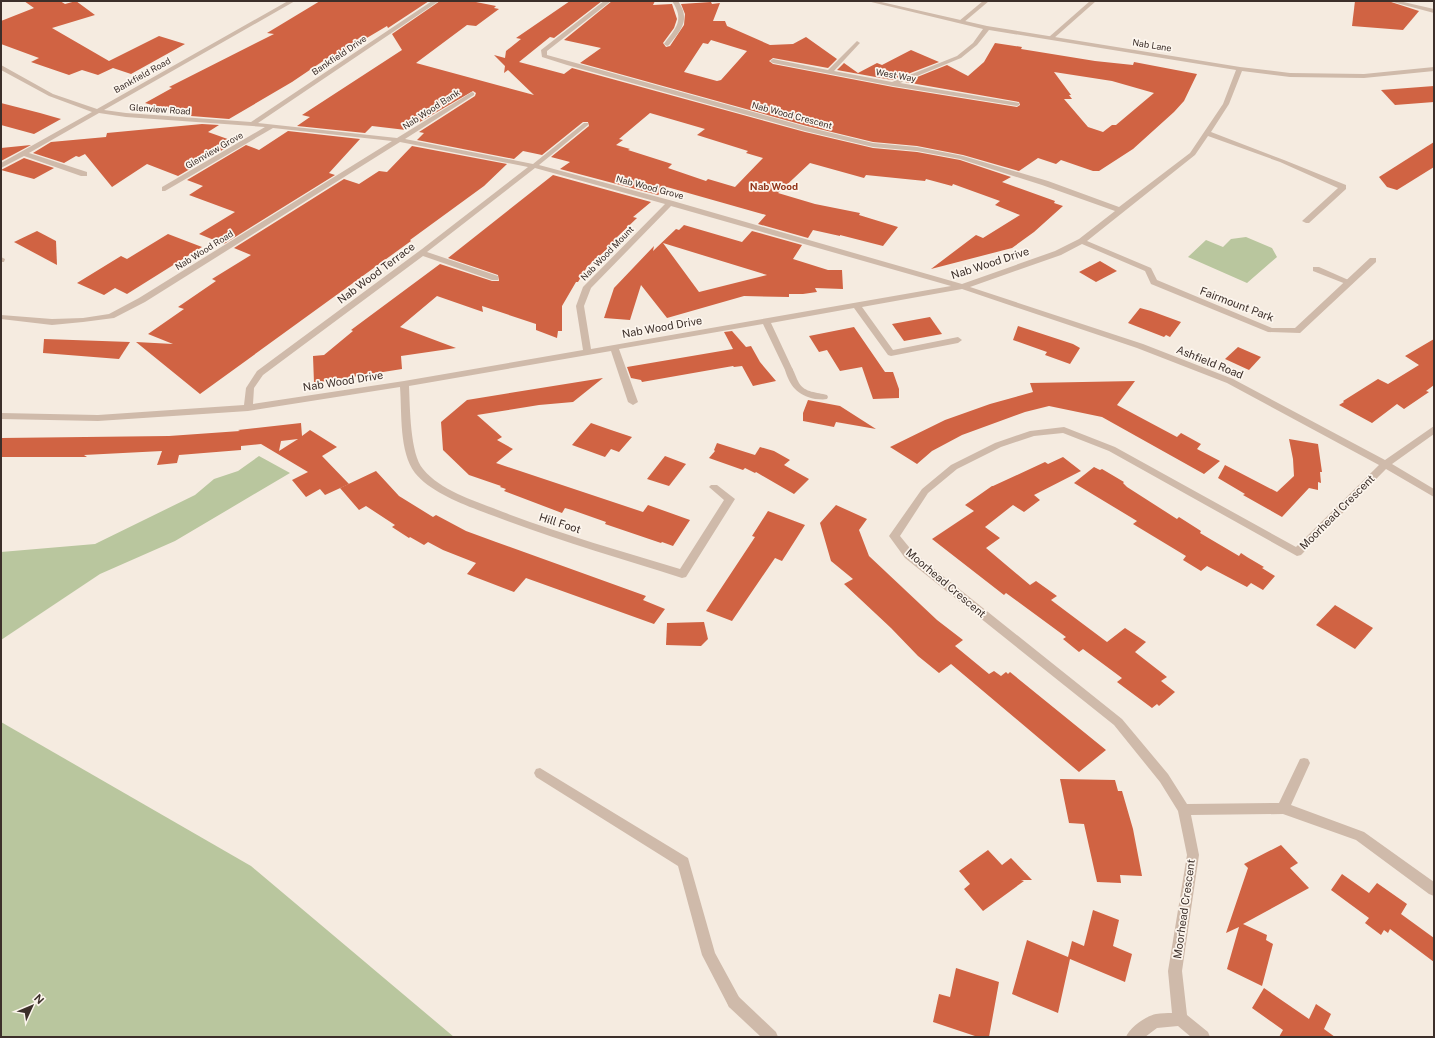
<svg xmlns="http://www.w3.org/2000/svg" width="1435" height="1038" font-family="'Public Sans',sans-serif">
  <rect width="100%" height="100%" fill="#f5ebe0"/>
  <g fill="#b9c69e">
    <path d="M 1246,237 L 1272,248 L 1277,257 L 1247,283 L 1188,257 L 1206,240 L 1223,247 L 1231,239 Z"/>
    <path d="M 259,456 L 290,473 L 175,541 L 100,574 L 1,640 L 1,552 L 95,544 L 195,495 L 214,479 L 238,471 Z"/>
    <path d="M 1,722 L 251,866 L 454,1037 L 1,1037 Z"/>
  </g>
  <g fill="#d06343" fill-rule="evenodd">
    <path d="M 24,1 L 60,1 L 65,4 L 76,1 L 95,15 L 52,28 L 109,61 L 159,36 L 185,44 L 131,74 L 113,68 L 98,75 L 82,70 L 69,75 L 31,62 L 39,58 L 1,44 L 1,21 L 34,8 Z"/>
    <path d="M 320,1 L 429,1 L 388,28 L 387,26 L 333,58 L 329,57 L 292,82 L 229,119 L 191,116 L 145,103 L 172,88 L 169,87 L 274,34 L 267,33 Z"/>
    <path d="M 440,1 L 471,1 L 496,6 L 494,8 L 499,9 L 476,26 L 467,25 L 416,63 L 534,95 L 508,70 L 504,73 L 505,66 L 494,55 L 505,58 L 506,51 L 521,39 L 516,38 L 570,1 L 602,1 L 554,38 L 550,37 L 519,62 L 564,74 L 572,68 L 805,132 L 873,148 L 917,152 L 960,160 L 1011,177 L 1002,182 L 1055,201 L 1054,203 L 1063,206 L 1034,232 L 1012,248 L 931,269 L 976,235 L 983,238 L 1020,215 L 995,205 L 1000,201 L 953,184 L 952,186 L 926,179 L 925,181 L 866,175 L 864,178 L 810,163 L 778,193 L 815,204 L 860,213 L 859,215 L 898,227 L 883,246 L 840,235 L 840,236 L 813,230 L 808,238 L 758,224 L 766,215 L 667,187 L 658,195 L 560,169 L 570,162 L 551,157 L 589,126 L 588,122 L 583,122 L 542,155 L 523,151 L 514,159 L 417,140 L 424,133 L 419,132 L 475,96 L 476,93 L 473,91 L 406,130 L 372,126 L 365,133 L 297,126 L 310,117 L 302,115 L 402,50 L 392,34 ZM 650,113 L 705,129 L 697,135 L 748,151 L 746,153 L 763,158 L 735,187 L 708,179 L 706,181 L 668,168 L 672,164 L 628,150 L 630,149 L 616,145 L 623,140 L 619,139 Z"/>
    <path d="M 612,1 L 655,1 L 653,5 L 672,4 L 677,19 L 674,28 L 663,43 L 666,47 L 670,46 L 684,25 L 685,14 L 681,4 L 711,2 L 712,4 L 720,3 L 713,21 L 725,21 L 727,26 L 770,45 L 793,44 L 806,37 L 837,59 L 828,68 L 773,58 L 769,61 L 773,64 L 893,87 L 1017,107 L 1020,105 L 1019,102 L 905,82 L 947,65 L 968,76 L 984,62 L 995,43 L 1022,47 L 1021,49 L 1095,61 L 1133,65 L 1134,62 L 1197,74 L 1184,101 L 1174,112 L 1133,149 L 1099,171 L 1093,171 L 1061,160 L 1056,164 L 1038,158 L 1019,171 L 963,155 L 917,146 L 873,142 L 807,126 L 580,63 L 601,48 L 564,40 ZM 711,40 L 747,51 L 721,80 L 717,81 L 684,72 L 703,43 L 708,44 ZM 1054,72 L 1112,81 L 1154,93 L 1116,125 L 1112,125 L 1103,132 L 1088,127 L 1064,99 L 1072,99 L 1069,95 L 1071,95 Z"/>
    <path d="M 1355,1 L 1388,1 L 1419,11 L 1403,30 L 1352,26 Z"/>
    <path d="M 911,50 L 939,62 L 892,80 L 837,70 L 844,63 L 858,73 L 877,63 L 882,65 Z"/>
    <path d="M 1434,86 L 1434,102 L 1395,105 L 1381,90 Z"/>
    <path d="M 1,103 L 40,113 L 61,119 L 34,134 L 1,125 Z"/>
    <path d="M 202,124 L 219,125 L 208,132 L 236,142 L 178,176 L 147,164 L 112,187 L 85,154 L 79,157 L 76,156 L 64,163 L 33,153 L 51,142 L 106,137 L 107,133 Z"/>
    <path d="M 288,131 L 360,139 L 329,173 L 335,175 L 224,244 L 199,234 L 235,212 L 189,195 L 203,186 L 187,180 L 246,145 L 259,150 Z"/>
    <path d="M 1434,142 L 1434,167 L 1397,190 L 1387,187 L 1379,177 Z"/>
    <path d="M 31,145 L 1,161 L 1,148 Z"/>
    <path d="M 412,146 L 507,164 L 484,186 L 410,240 L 411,241 L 200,394 L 136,342 L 173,344 L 148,334 L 184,309 L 178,307 L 216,281 L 212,279 L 251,255 L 234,248 L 344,179 L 359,184 L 379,171 L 387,172 Z"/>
    <path d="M 24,158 L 54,168 L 34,179 L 1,170 Z"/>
    <path d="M 553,175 L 651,202 L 633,217 L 637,218 L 615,239 L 617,240 L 587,267 L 578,282 L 576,282 L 562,306 L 562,331 L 558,331 L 557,338 L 536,330 L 536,324 L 482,306 L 483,312 L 437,296 L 400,327 L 456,348 L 401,356 L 402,369 L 314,383 L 313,356 L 324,355 L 353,331 L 351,330 L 440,264 L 492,281 L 499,281 L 498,275 L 448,258 Z"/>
    <path d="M 684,225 L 742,242 L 752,231 L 802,245 L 793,259 L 828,270 L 842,270 L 843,289 L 815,288 L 817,292 L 803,294 L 789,294 L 789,297 L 744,296 L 667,318 L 641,285 L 630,320 L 604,318 L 614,288 L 654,246 L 653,251 L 676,229 L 679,230 ZM 663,243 L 767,275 L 699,292 Z"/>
    <path d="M 37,231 L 56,241 L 57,265 L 14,242 Z"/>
    <path d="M 168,234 L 202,247 L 127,294 L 115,288 L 104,295 L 77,283 L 121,256 L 127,259 Z"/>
    <path d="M 1100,261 L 1117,271 L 1096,282 L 1079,272 Z"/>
    <path d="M 1140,308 L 1151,311 L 1181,322 L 1170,337 L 1166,335 L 1164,337 L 1128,323 Z"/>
    <path d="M 930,317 L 942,334 L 904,341 L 892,324 Z"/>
    <path d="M 1018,326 L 1073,344 L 1080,348 L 1070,364 L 1045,355 L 1047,352 L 1013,340 Z"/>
    <path d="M 854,327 L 885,372 L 893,372 L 899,389 L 899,398 L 873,399 L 862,367 L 840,371 L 827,350 L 819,352 L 809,336 Z"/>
    <path d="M 732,331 L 746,347 L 751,346 L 760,362 L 776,381 L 753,386 L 742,366 L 734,367 L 733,366 L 642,382 L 641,380 L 631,378 L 627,367 L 733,349 L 724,332 Z"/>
    <path d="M 44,339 L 102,341 L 130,342 L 119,359 L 43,353 Z"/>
    <path d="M 1434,339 L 1434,385 L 1426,391 L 1429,392 L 1404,409 L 1397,404 L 1372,423 L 1339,405 L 1344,402 L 1343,401 L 1378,379 L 1388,384 L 1419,365 L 1405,356 Z"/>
    <path d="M 1238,347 L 1261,357 L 1249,370 L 1225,359 Z"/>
    <path d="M 603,378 L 573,402 L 539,405 L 477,415 L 502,437 L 497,440 L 513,449 L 496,463 L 643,512 L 648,505 L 690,520 L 673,546 L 662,542 L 661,543 L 605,524 L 606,522 L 572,510 L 565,508 L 562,513 L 504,491 L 506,489 L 500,487 L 501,486 L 469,475 L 443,450 L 441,422 L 467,400 Z"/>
    <path d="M 1135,381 L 1117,405 L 1177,437 L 1181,433 L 1201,444 L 1197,449 L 1220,461 L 1204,474 L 1102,417 L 1049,406 L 1025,412 L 962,435 L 932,451 L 917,464 L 890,447 L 945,420 L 990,404 L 1033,392 L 1030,383 Z"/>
    <path d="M 808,400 L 840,406 L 876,429 L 836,422 L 834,427 L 803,421 L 803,413 Z"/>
    <path d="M 301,423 L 302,436 L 310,430 L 337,447 L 322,456 L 349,484 L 325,495 L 320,489 L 306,497 L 292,480 L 308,472 L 261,444 L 241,446 L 241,450 L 179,455 L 177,463 L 157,465 L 162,451 L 84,455 L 87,457 L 1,457 L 1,438 L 169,436 L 240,431 L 238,430 ZM 298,439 L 279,451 L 281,441 Z"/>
    <path d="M 591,423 L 611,430 L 632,437 L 619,452 L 611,449 L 605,457 L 572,445 Z"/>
    <path d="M 1289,439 L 1318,444 L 1322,472 L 1320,472 L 1321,483 L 1318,482 L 1318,490 L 1309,488 L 1282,517 L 1243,495 L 1245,494 L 1218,478 L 1225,465 L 1277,492 L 1294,476 L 1293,459 Z"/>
    <path d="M 717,443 L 755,455 L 760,447 L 774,451 L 790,460 L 784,465 L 809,479 L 794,494 L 756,472 L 755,473 L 745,468 L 743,470 L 709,458 L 715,451 L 714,450 Z"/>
    <path d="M 665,456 L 686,464 L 669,486 L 647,479 Z"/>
    <path d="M 1063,457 L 1081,471 L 1034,495 L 1040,500 L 1024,512 L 1013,505 L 985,527 L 1000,538 L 986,548 L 1030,585 L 1036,581 L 1057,596 L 1051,600 L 1107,642 L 1125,628 L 1146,642 L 1135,652 L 1167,677 L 1161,681 L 1175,692 L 1159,706 L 1157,704 L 1152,708 L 1117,682 L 1122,678 L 1083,649 L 1079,652 L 1063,639 L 1066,637 L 1006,593 L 1004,595 L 932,539 L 974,511 L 965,505 L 992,486 L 993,486 L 1045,462 L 1048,464 Z"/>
    <path d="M 1094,467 L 1100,470 L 1102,469 L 1124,482 L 1123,483 L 1127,487 L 1177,519 L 1179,517 L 1201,531 L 1200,533 L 1239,556 L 1241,553 L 1247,557 L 1264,567 L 1262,568 L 1275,576 L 1263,590 L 1251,583 L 1247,587 L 1207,566 L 1201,571 L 1183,560 L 1186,556 L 1133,524 L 1137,521 L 1074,483 Z"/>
    <path d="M 376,471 L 399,496 L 433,517 L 436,515 L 466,531 L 496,542 L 646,596 L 643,600 L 665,609 L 654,624 L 526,578 L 514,592 L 467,574 L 476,563 L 443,550 L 428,542 L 424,545 L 410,537 L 409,538 L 392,527 L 395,525 L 366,506 L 359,510 L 340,488 Z"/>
    <path d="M 836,505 L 867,519 L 859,530 L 869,556 L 937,620 L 963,640 L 955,646 L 989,674 L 994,671 L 1001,676 L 1006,672 L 1008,674 L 1010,672 L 1106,750 L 1079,772 L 951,664 L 939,673 L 918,656 L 891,628 L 844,584 L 853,579 L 831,561 L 820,523 Z"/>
    <path d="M 768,511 L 805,525 L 782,561 L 775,558 L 732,621 L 706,611 L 755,537 L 752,536 Z"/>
    <path d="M 1335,605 L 1373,628 L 1355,649 L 1316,625 Z"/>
    <path d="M 704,622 L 708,639 L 701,646 L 666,645 L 667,623 Z"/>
    <path d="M 1060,779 L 1115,780 L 1118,791 L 1122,791 L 1133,829 L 1142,876 L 1120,875 L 1121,883 L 1097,882 L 1084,824 L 1069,823 Z"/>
    <path d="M 1281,845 L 1298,863 L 1290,868 L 1309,888 L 1243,924 L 1267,935 L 1266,940 L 1273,944 L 1262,986 L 1227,969 L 1239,927 L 1226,933 L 1248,868 L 1244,864 Z"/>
    <path d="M 988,850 L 1002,865 L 1011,858 L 1032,880 L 1021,880 L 1024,881 L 983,911 L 964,889 L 970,884 L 959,871 Z"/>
    <path d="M 1342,874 L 1369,893 L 1377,883 L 1407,904 L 1401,914 L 1434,938 L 1434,962 L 1390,929 L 1388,933 L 1384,930 L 1381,935 L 1365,923 L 1369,918 L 1331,890 Z"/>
    <path d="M 1093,910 L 1119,920 L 1113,946 L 1132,954 L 1125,982 L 1070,959 L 1058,1013 L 1012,994 L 1027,940 L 1068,957 L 1072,941 L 1084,946 Z"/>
    <path d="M 956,968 L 999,982 L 989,1037 L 978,1037 L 933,1022 L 939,994 L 950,997 Z"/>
    <path d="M 1264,988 L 1309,1019 L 1316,1004 L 1331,1014 L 1324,1029 L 1335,1037 L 1279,1037 L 1283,1030 L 1252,1008 Z"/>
  </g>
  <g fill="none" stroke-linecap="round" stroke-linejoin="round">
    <g fill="#cfbaaa" fill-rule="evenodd">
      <path d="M 983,1 L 989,1 L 963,23 L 959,23 L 959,21 Z"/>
      <path d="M 1090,1 L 1096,1 L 1053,39 L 1049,39 L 1049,37 Z"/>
      <path d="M 1313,267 L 1319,267 L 1353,282 L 1352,284 L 1346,284 L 1313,271 Z"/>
      <path d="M 789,367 L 792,368 C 795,373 796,378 799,383 C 805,393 817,392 827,395 L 828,397 L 827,399 C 823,400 819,399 815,399 C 797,395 790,386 785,370 Z"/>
      <path d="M 540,768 L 688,858 L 715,953 L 739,997 L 741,1002 L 739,1007 L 734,1009 L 729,1007 L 702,955 L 678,866 L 536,777 L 534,773 L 536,769 Z"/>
    </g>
    <g fill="#cfbaaa" fill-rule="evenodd">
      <path d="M 288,1 L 295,1 L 104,110 L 126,113 L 251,122 L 432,1 L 439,1 L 258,123 L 397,138 L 472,92 L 474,93 L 474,95 L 405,139 L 533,164 L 584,123 L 588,123 L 588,125 L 539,165 L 673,201 L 962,284 L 1055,251 L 1079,239 L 1115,211 L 1042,185 L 960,159 L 917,151 L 873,147 L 805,131 L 567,65 L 542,57 L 541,50 L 604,1 L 611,1 L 547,51 L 547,55 L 807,127 L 873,143 L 917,147 L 963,156 L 1048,181 L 1119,207 L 1190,153 L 1223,104 L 1236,70 L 989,30 L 977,45 L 961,58 L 900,83 L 1019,103 L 1019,105 L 1017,106 L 893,86 L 773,63 L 770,61 L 773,59 L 828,70 L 857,41 L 860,43 L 859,44 L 834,71 L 892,82 L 957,56 L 973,43 L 983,29 L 867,1 L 877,1 L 987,26 L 1240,67 L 1290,73 L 1364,74 L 1434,67 L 1434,71 L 1364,78 L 1290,77 L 1242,71 L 1229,104 L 1211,132 L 1284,160 L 1346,185 L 1346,189 L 1309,223 L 1306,223 L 1302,221 L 1338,188 L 1280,162 L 1208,136 L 1195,155 L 1087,241 L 1151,268 L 1157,280 L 1272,328 L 1295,328 L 1370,258 L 1376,258 L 1376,262 L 1300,333 L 1268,332 L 1151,284 L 1145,271 L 1082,244 L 1061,255 L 970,287 L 1143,344 L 1233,379 L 1385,460 L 1434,426 L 1434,434 L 1392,464 L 1434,489 L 1434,497 L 1386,469 L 1301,555 L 1297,556 L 1109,451 L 1063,433 L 1034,436 L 1001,447 L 957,469 L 928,493 L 900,536 L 913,552 L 1122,719 L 1168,774 L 1187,804 L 1279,803 L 1300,759 L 1304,758 L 1308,759 L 1310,763 L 1291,805 L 1364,832 L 1434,882 L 1434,896 L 1429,894 L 1356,840 L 1283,814 L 1191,815 L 1199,855 L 1182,971 L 1187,1015 L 1208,1032 L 1210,1037 L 1191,1037 L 1178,1026 L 1157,1028 L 1145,1037 L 1126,1037 C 1129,1028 1146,1016 1156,1014 C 1161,1013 1167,1013 1172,1013 L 1168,971 L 1187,855 L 1178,811 L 1160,782 L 1114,725 L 905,558 L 889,536 L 922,489 L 951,465 L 995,443 L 1030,431 L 1064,427 L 1115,447 L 1296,547 L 1379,465 L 1227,383 L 1137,348 L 962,289 L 862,307 L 893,350 L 958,337 L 962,340 L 958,343 L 891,356 L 888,355 L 854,308 L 771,323 L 793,370 L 789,373 L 785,370 L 763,324 L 619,349 L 638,402 L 633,405 L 628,402 L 611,351 L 409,386 C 410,407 410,454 423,469 C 442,492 476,501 503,512 C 561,534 621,551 680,569 L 724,500 L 709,487 L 711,485 L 717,485 L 735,499 L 686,577 L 682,578 C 619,558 556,540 494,516 C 470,507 432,494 415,473 C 399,452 402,413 400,387 L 248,411 L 98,421 L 1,419 L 1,413 L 98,415 L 244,405 L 246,388 L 257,371 L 422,249 L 528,167 L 400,142 L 145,302 L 114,318 L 83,322 L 52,325 L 1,319 L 1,315 L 52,319 L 83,318 L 109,314 L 139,298 L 392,141 L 273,128 L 165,191 L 162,191 L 162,187 L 265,127 L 126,117 L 99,113 L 29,153 L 87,172 L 87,176 L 81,176 L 24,156 L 1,168 L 1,163 L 92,112 L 49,96 L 1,70 L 1,65 L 53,94 L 97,109 ZM 535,168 L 665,204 L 583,287 L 576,306 L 583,350 L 404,381 L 253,404 L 254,388 L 263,375 L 423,256 L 492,280 L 498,280 L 498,276 L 427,252 ZM 671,206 L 951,286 L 591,349 L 584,306 L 591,288 Z"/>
      <path d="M 672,1 L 678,1 C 691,20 681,30 669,45 L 667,46 L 664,44 C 676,28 685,20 672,1 Z"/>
      <path d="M 1389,1 L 1399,1 L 1434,9 L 1434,13 Z"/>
      <path d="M 1,257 L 5,259 L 4,262 L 1,262 Z"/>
      <path d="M 734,995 L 739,997 L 776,1032 L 778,1037 L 761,1037 L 729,1007 L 727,1002 L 729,997 Z"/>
    </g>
  </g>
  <g text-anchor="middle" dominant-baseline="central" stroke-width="3.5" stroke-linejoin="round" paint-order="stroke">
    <g font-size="9" fill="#3c2f2a" stroke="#fcf5ed">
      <text transform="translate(1152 45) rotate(9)">Nab Lane</text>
      <text transform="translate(339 55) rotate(-34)">Bankfield Drive</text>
      <text transform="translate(142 75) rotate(-29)">Bankfield Road</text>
      <text transform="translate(896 75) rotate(10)">West Way</text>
      <text transform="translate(160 109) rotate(4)">Glenview Road</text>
      <text transform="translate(431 109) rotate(-33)">Nab Wood Bank</text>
      <text transform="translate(792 115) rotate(15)">Nab Wood Crescent</text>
      <text transform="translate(214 150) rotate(-30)">Glenview Grove</text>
      <text transform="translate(650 187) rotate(15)">Nab Wood Grove</text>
      <text transform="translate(204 250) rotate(-32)">Nab Wood Road</text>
      <text transform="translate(607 253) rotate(-46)">Nab Wood Mount</text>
    </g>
    <g font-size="10" font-weight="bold" fill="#92361b" stroke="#fcf5ed">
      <text x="774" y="186">Nab Wood</text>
    </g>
    <g font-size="11" fill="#3c2f2a" stroke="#fcf5ed">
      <text transform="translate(990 263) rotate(-18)">Nab Wood Drive</text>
      <text transform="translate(376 273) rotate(-37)">Nab Wood Terrace</text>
      <text transform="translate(1237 304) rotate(21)">Fairmount Park</text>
      <text transform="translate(662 327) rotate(-10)">Nab Wood Drive</text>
      <text transform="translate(1210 362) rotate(22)">Ashfield Road</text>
      <text transform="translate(343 381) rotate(-9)">Nab Wood Drive</text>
      <text transform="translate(1337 512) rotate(-45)">Moorhead Crescent</text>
      <text transform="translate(560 523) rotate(18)">Hill Foot</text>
      <text transform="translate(946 583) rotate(40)">Moorhead Crescent</text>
      <text transform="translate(1184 909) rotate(-82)">Moorhead Crescent</text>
    </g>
  </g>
  <rect width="1435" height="1038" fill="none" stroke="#3c2f2a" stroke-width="4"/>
  <g transform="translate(32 1006) rotate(46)" stroke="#fcf5ed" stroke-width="3" paint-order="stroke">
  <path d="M0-3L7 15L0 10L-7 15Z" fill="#3c2f2a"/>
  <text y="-6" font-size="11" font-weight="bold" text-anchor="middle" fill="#3c2f2a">N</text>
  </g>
</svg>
